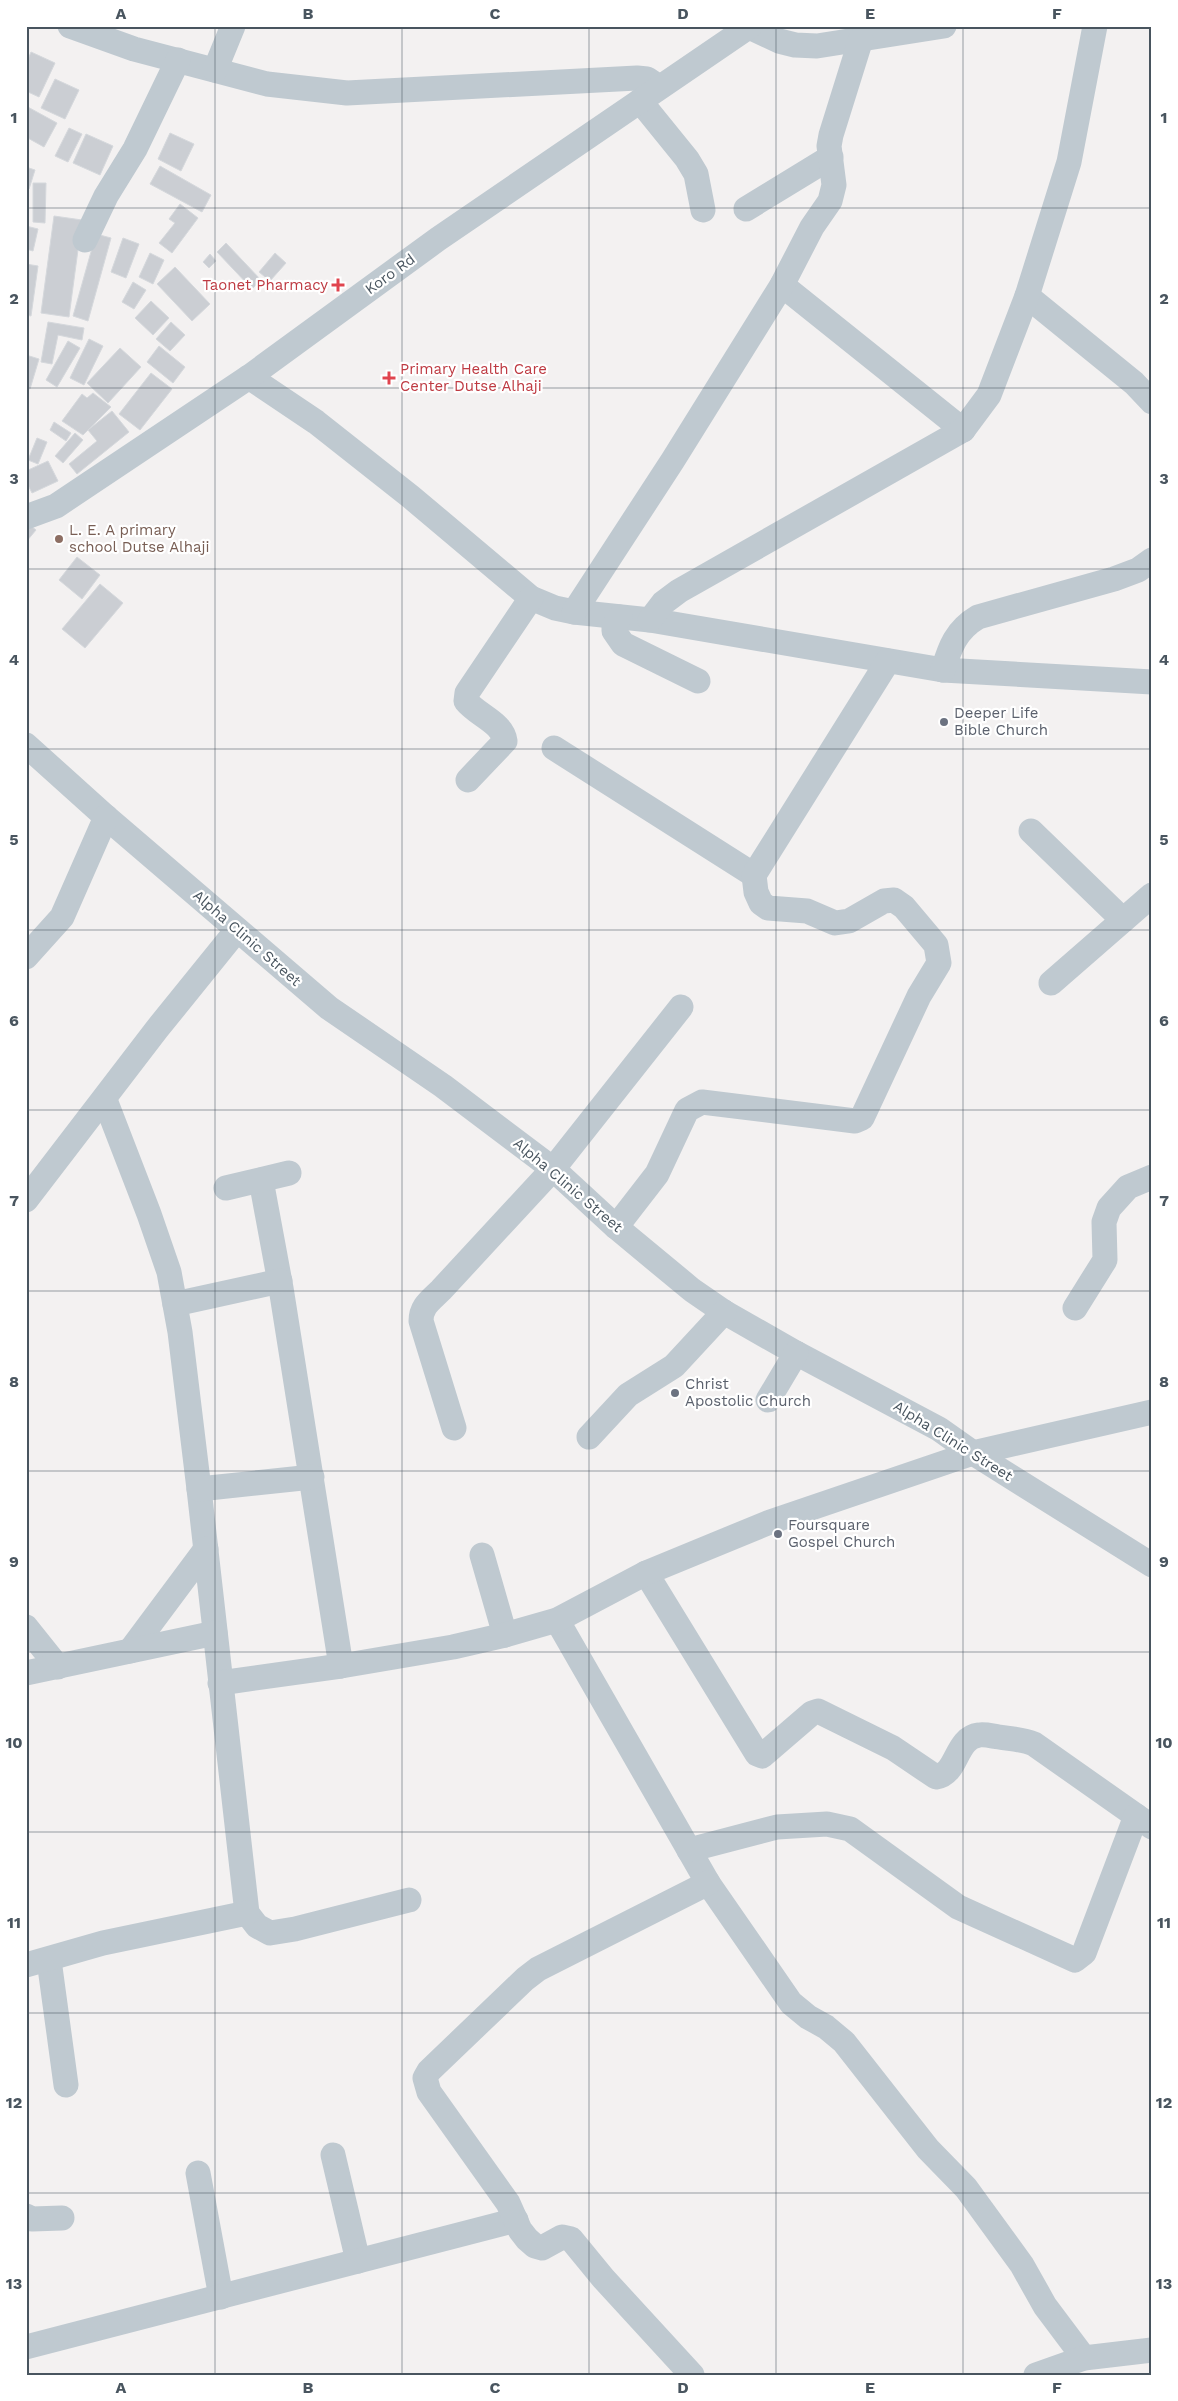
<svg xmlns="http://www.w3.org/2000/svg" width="1178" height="2401" font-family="'Work Sans',sans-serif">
  <rect width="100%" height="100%" fill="#f3f1f1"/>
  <g fill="#cbced3" stroke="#d5d8dc">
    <path d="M 31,52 L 55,63 L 39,97 L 26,91 L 26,64 Z"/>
    <path d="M 55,79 L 79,90 L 65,119 L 41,108 Z"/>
    <path d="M 26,106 L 57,123 L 44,147 L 26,137 Z"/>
    <path d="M 69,128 L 82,134 L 68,162 L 55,156 Z"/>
    <path d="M 170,133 L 194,144 L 181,171 L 158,159 Z"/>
    <path d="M 86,134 L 113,146 L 100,175 L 73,163 Z"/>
    <path d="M 160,166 L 211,195 L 202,212 L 150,184 Z"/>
    <path d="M 26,167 L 35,170 L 29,189 L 26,188 Z"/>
    <path d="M 33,183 L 46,183 L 45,223 L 33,222 Z"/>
    <path d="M 180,204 L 198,218 L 172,253 L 159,243 L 175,223 L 169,219 Z"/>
    <path d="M 54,216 L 82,220 L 69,317 L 41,313 Z"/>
    <path d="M 26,226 L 38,229 L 33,251 L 26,249 Z"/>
    <path d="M 96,234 L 111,238 L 88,321 L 73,316 Z"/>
    <path d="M 123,238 L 139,244 L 126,278 L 111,272 Z"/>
    <path d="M 226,243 L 261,280 L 252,289 L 217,252 Z"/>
    <path d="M 150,253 L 164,260 L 153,284 L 139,277 Z"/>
    <path d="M 275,253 L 286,263 L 270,281 L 259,272 Z"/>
    <path d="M 210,254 L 216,261 L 209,268 L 203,262 Z"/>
    <path d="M 26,264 L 38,266 L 31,316 L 26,315 Z"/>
    <path d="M 175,267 L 210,304 L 192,321 L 157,284 Z"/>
    <path d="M 133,282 L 146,290 L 134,309 L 122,302 Z"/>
    <path d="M 151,301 L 169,318 L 153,335 L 135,318 Z"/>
    <path d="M 48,322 L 84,328 L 82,340 L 58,335 L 52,364 L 41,362 Z"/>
    <path d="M 171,322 L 185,335 L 170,351 L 156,339 Z"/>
    <path d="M 89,339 L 103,346 L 84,385 L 70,378 Z"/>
    <path d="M 68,341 L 80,348 L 57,387 L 46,380 Z"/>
    <path d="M 159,346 L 185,367 L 173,383 L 147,362 Z"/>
    <path d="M 120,348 L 141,367 L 108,403 L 87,383 Z"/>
    <path d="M 26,355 L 39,359 L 30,389 L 26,388 Z"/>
    <path d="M 151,373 L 172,389 L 140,430 L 119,414 Z"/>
    <path d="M 93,393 L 111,407 L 83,435 L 62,421 L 82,394 L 87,398 Z"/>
    <path d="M 112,411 L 129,432 L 77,474 L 69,464 L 97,441 L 88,430 Z"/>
    <path d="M 54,422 L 71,433 L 66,441 L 50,430 Z"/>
    <path d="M 75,433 L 83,440 L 63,463 L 55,456 Z"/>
    <path d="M 37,438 L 47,442 L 38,464 L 28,460 Z"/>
    <path d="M 48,461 L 58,481 L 32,493 L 26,481 L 26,471 Z"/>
    <path d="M 26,522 L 36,530 L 26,542 Z"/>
    <path d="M 77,557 L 100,575 L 82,599 L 59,580 Z"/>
    <path d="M 100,584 L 123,603 L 85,648 L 62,629 Z"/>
  </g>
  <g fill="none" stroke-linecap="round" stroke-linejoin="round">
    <g stroke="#bfc9d0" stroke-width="25">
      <path d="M 70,26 L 134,49 L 267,84 L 347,93 L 637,78 L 647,79 L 659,87"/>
      <path d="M 749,27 L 779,41 L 795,45 L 817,46 L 944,26"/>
      <path d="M 215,70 L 233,26"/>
      <path d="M 640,101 L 687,159 L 696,174 L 703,210"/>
      <path d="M 746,209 L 831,157"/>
      <path d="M 85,240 L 106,196 L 135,149 L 178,60"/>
      <path d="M 782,285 L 963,430"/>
      <path d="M 1027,296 L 1134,383 L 1152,402"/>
      <path d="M 249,377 L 316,422 L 411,497 L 531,598 L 555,608 L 574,612 L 650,620 L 943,670 L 1152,682"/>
      <path d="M 26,517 L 56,506 L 249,377 L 438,239 L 750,26"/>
      <path d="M 574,612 L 673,460 L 782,285 L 812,227 L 830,201 L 834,185 L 829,146 L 831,135 L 861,39"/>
      <path d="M 620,617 L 614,625 L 614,631 L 623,644 L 698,681"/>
      <path d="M 650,620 L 663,603 L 679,591 L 963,430 L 989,395 L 1027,296 L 1069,162 L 1095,26"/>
      <path d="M 943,670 C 950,647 956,630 978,617 L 1114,579 L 1138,570 L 1152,560"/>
      <path d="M 26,745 L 106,817 L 329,1008 L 443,1086 L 553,1169 L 616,1227 L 692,1290 L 724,1312 L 796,1353 L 939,1429 L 973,1453 L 1152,1565"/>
      <path d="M 554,748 L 754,875"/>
      <path d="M 468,780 L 505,741 C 503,723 477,715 466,701 L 467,693 L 531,598"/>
      <path d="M 1031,831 L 1123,920"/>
      <path d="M 26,957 L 62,917 L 106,817"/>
      <path d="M 1051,983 L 1152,895"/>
      <path d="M 105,1100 L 149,1214 L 169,1272 L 180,1332 L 199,1489 L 247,1913 L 257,1926 L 270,1933 L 295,1929 L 409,1900"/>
      <path d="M 261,1180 L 281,1288 L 341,1666"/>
      <path d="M 226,1188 L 289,1173"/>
      <path d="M 26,1200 L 157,1029 L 237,930"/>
      <path d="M 616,1227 L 657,1174 L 687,1110 L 702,1102 L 855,1121 L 862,1118 L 919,996 L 939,963 L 936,945 L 904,907 L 894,900 L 884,901 L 849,921 L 835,923 L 807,911 L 768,908 L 761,903 L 756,892 L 754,875 L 888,661"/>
      <path d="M 175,1304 L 280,1281"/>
      <path d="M 1075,1308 L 1105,1260 L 1104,1222 L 1109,1208 L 1128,1187 L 1152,1177"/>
      <path d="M 768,1400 L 796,1353"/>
      <path d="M 454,1428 L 421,1321 C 421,1306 431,1300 441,1290 L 553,1169 L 681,1007"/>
      <path d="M 589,1437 L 628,1395 L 674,1366 L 724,1312"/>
      <path d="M 199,1489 L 312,1477"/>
      <path d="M 482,1555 L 505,1635"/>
      <path d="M 646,1573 L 757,1754 L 762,1756 L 812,1713 L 818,1711 L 893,1748 L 936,1777 C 958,1774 955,1738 979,1735 C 985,1734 992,1736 999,1737 C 1011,1739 1022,1739 1034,1744 L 1152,1827"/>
      <path d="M 557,1620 L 708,1883 L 791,2003 L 808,2017 L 826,2027 L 844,2042 L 928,2149 L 966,2188 L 1022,2265 L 1045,2306 L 1084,2358"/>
      <path d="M 26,1627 L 58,1667"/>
      <path d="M 130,1651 L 206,1549"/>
      <path d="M 26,1673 L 215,1633"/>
      <path d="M 220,1683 L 341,1666 L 453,1647 L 505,1635 L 557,1620 L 646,1573 L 770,1522 L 973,1453 L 1152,1412"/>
      <path d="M 689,1850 L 777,1827 L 827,1824 L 850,1829 L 958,1907 L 1075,1960 L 1084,1953 L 1136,1816"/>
      <path d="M 49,1960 L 66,2085"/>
      <path d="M 26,1965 L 103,1943 L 247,1913"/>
      <path d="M 333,2155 L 358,2261"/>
      <path d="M 198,2173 L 221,2297"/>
      <path d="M 26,2216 L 32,2219 L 62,2218"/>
      <path d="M 26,2347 L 516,2220"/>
      <path d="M 692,2375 L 603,2278 L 571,2239 L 562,2237 L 542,2248 L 535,2246 L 527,2239 L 520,2230 L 508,2203 L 429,2092 L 425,2078 L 429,2071 L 525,1979 L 538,1969 L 708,1883"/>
      <path d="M 1036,2375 L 1084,2358 L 1152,2350"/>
    </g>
  </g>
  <path fill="none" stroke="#49555f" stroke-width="1" stroke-opacity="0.55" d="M 215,26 L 215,2375M 402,26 L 402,2375M 589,26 L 589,2375M 776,26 L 776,2375M 963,26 L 963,2375M 26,208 L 1152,208M 26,388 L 1152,388M 26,569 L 1152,569M 26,749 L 1152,749M 26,930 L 1152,930M 26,1110 L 1152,1110M 26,1291 L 1152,1291M 26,1471 L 1152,1471M 26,1652 L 1152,1652M 26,1832 L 1152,1832M 26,2013 L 1152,2013M 26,2193 L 1152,2193"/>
  <g fill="#e0444e" stroke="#fff" stroke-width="2">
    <path d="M335.5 277.5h5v5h5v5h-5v5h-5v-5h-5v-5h5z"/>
    <path d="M386.5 370.5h5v5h5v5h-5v5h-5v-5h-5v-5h5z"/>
  </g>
  <circle fill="#8d6e63" stroke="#fff" stroke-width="2" cx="59" cy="539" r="5"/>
  <g fill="#6b7280" stroke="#fff" stroke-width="2">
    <circle cx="944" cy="722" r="5"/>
    <circle cx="675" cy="1393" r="5"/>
    <circle cx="778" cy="1534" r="5"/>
  </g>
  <g text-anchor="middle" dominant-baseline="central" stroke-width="4.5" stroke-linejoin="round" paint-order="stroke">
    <g font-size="15" fill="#49555f" stroke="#fff">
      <text transform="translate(390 274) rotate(-36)">Koro Rd</text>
      <text transform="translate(247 938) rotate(41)">Alpha Clinic Street</text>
      <text transform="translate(568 1185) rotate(40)">Alpha Clinic Street</text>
      <text transform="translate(953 1441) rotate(32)">Alpha Clinic Street</text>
    </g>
    <g font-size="15" fill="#be3a42" stroke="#fff" text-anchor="end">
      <text x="328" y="285">Taonet Pharmacy</text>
      <text x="400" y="369" text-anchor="start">Primary Health Care<tspan x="400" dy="17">Center Dutse Alhaji</tspan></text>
    </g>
    <g font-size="15" fill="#785e54" stroke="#fff" text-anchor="start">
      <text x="69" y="530">L. E. A primary<tspan x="69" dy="17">school Dutse Alhaji</tspan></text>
    </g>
    <g font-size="15" fill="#5b616d" stroke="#fff" text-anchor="start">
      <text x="954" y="713">Deeper Life<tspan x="954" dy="17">Bible Church</tspan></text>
      <text x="685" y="1384">Christ<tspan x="685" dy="17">Apostolic Church</tspan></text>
      <text x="788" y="1525">Foursquare<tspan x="788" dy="17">Gospel Church</tspan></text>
    </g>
  </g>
  <rect width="1178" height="2401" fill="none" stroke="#ffffff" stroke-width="55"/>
  <rect x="28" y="28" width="1122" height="2346" fill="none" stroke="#49555f" stroke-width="2"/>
  <g font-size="16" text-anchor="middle" font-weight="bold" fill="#49555f">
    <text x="121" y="19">A</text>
    <text x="308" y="19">B</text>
    <text x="495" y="19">C</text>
    <text x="683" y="19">D</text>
    <text x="870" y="19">E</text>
    <text x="1057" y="19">F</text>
    <text x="14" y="123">1</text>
    <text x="1164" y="123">1</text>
    <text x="14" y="304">2</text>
    <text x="1164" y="304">2</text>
    <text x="14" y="484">3</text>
    <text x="1164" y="484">3</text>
    <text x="14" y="665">4</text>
    <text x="1164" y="665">4</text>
    <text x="14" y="845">5</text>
    <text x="1164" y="845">5</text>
    <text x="14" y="1026">6</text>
    <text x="1164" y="1026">6</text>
    <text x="14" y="1206">7</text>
    <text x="1164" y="1206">7</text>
    <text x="14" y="1387">8</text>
    <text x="1164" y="1387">8</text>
    <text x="14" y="1567">9</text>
    <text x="1164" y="1567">9</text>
    <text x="14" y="1748">10</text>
    <text x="1164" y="1748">10</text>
    <text x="14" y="1928">11</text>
    <text x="1164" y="1928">11</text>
    <text x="14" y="2108">12</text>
    <text x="1164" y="2108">12</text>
    <text x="14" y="2289">13</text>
    <text x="1164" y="2289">13</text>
    <text x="121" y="2393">A</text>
    <text x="308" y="2393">B</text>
    <text x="495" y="2393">C</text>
    <text x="683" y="2393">D</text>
    <text x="870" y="2393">E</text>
    <text x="1057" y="2393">F</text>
  </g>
</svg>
